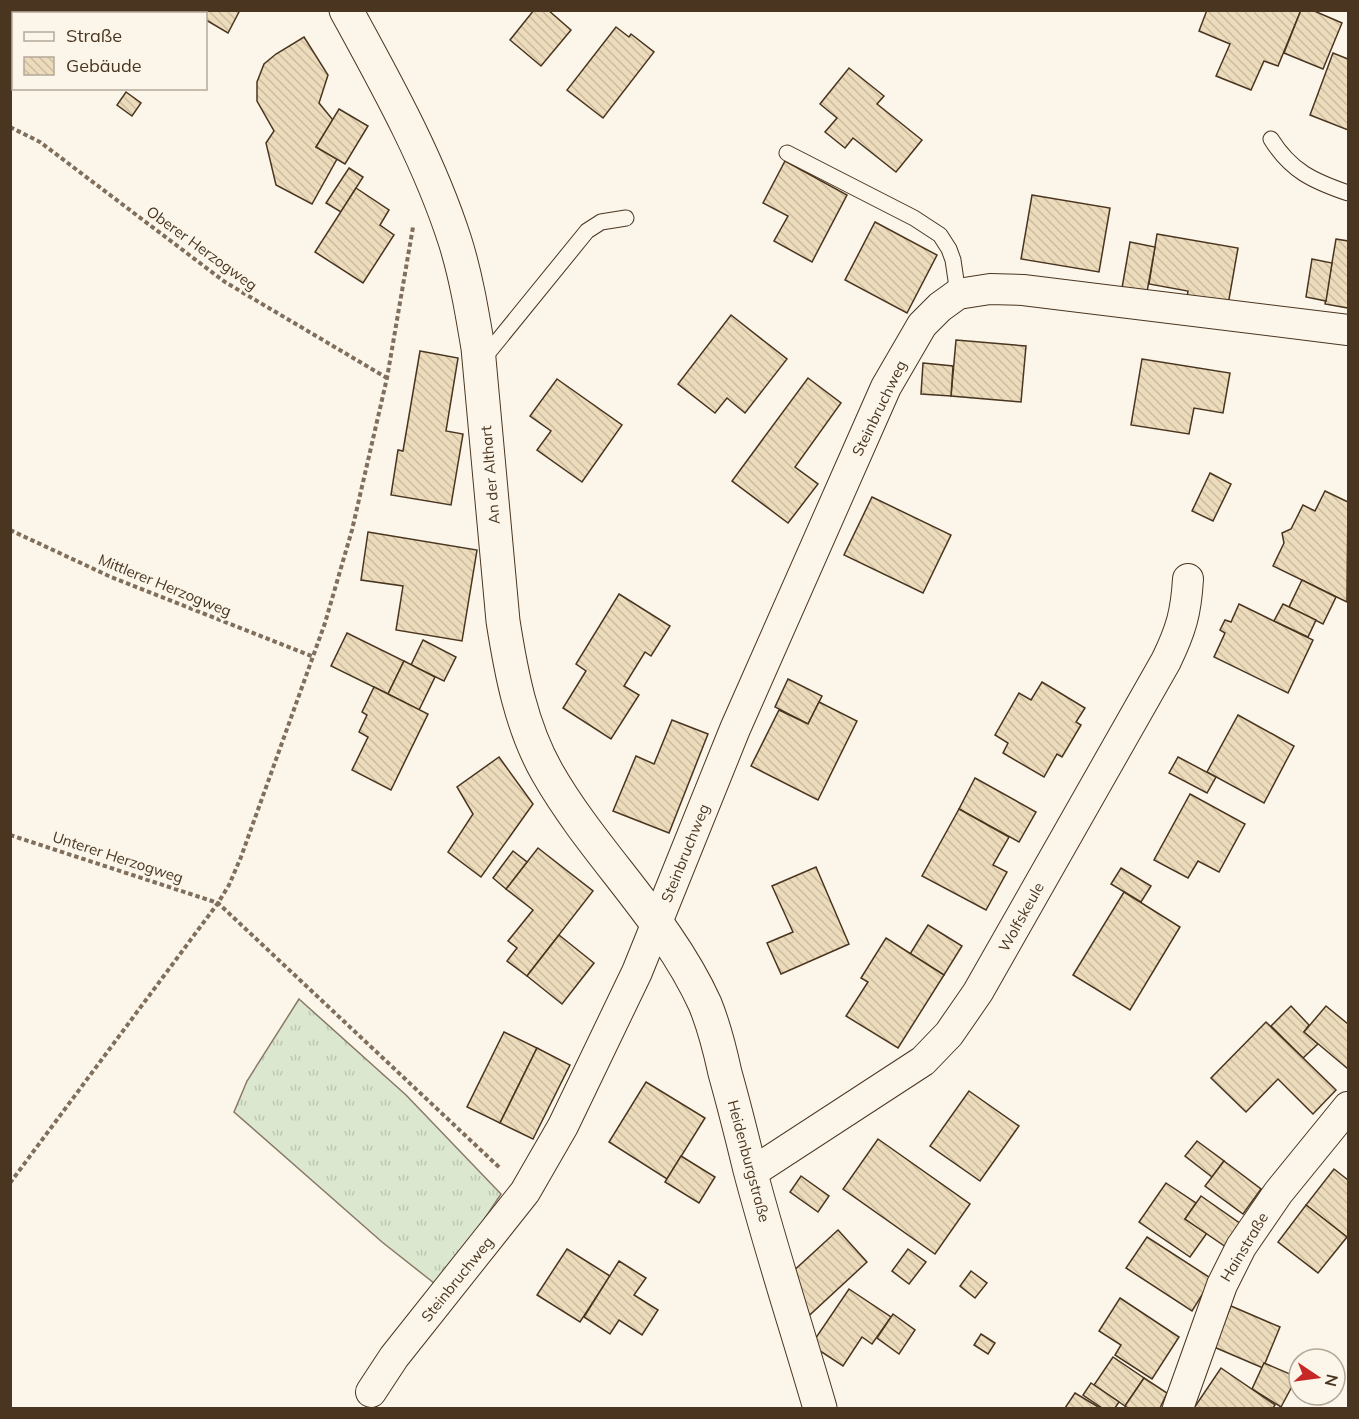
<svg xmlns="http://www.w3.org/2000/svg" width="1359" height="1419" font-family="Mulish,sans-serif">
  <defs>
    <pattern id="grass-tufts" width="24" height="20" patternUnits="userSpaceOnUse" patternTransform="scale(1.5)"><rect width="24" height="20" fill="#dce7d0"/><path d="M3 7l-1-3M5 7V3M7 7l1-3M15 17l-1-3M17 17v-4M19 17l1-3" fill="none" stroke="#bec7b2"/></pattern>
    <pattern id="building-back-hatch" width="6" height="6" patternUnits="userSpaceOnUse" patternTransform="scale(1.5)"><rect width="6" height="6" fill="#ecdcbc"/><path d="M-1 5l2 2M0 0l6 6M5-1l2 2" fill="none" stroke="#ccbda1"/></pattern>
  </defs>
  <rect width="100%" height="100%" fill="#fbf6e9"/>
  <path fill="url(#grass-tufts)" stroke="#887966" stroke-width="1.5" d="M 299,999 L 406,1095 L 501,1194 L 439,1287 L 382,1242 L 234,1112 L 247,1081 Z"/>
  <g fill="url(#building-back-hatch)" stroke="#4a3520" stroke-width="1.5">
    <path d="M 204,10 L 240,10 L 228,33 L 206,20 L 206,14 L 203,14 Z"/>
    <path d="M 534,10 L 548,10 L 571,30 L 541,66 L 510,40 Z"/>
    <path d="M 1207,10 L 1301,10 L 1278,66 L 1264,61 L 1251,90 L 1216,76 L 1230,44 L 1199,31 Z"/>
    <path d="M 1301,10 L 1312,10 L 1342,23 L 1323,69 L 1284,53 Z"/>
    <path d="M 616,27 L 629,37 L 631,34 L 654,52 L 603,118 L 567,90 Z"/>
    <path d="M 304,37 L 328,75 L 319,103 L 333,120 L 316,147 L 337,159 L 312,204 L 276,185 L 266,143 L 274,131 L 257,101 L 257,82 L 264,64 L 276,54 Z"/>
    <path d="M 1333,53 L 1348,59 L 1348,130 L 1310,115 Z"/>
    <path d="M 849,68 L 884,96 L 877,104 L 922,140 L 896,172 L 853,138 L 845,148 L 825,132 L 837,118 L 820,104 Z"/>
    <path d="M 126,92 L 141,103 L 132,116 L 117,105 Z"/>
    <path d="M 339,109 L 368,126 L 345,164 L 316,147 Z"/>
    <path d="M 785,161 L 847,195 L 812,262 L 774,241 L 788,216 L 763,203 Z"/>
    <path d="M 349,168 L 363,177 L 341,212 L 326,203 Z"/>
    <path d="M 356,188 L 389,210 L 380,225 L 394,235 L 363,283 L 315,252 Z"/>
    <path d="M 1032,195 L 1110,208 L 1099,272 L 1021,259 Z"/>
    <path d="M 875,222 L 937,255 L 907,313 L 845,280 Z"/>
    <path d="M 1157,234 L 1238,248 L 1228,305 L 1187,298 L 1188,291 L 1149,284 Z"/>
    <path d="M 1336,239 L 1348,241 L 1348,308 L 1325,304 Z"/>
    <path d="M 1130,242 L 1155,247 L 1147,292 L 1122,288 Z"/>
    <path d="M 1312,259 L 1332,263 L 1326,301 L 1306,297 Z"/>
    <path d="M 731,315 L 787,359 L 745,413 L 727,398 L 715,413 L 678,384 Z"/>
    <path d="M 956,340 L 1026,346 L 1021,402 L 951,396 Z"/>
    <path d="M 420,351 L 458,358 L 446,431 L 463,434 L 451,505 L 391,495 L 398,450 L 403,451 Z"/>
    <path d="M 1142,359 L 1230,373 L 1223,413 L 1194,408 L 1189,434 L 1131,425 Z"/>
    <path d="M 923,363 L 953,366 L 951,396 L 921,394 Z"/>
    <path d="M 808,378 L 841,403 L 795,467 L 818,484 L 788,523 L 732,481 Z"/>
    <path d="M 557,379 L 622,425 L 582,482 L 537,450 L 551,431 L 530,416 Z"/>
    <path d="M 1210,473 L 1231,484 L 1213,521 L 1192,511 Z"/>
    <path d="M 1325,491 L 1348,502 L 1347,602 L 1273,566 L 1284,543 L 1282,533 L 1291,529 L 1303,505 L 1315,511 Z"/>
    <path d="M 872,497 L 951,535 L 923,593 L 844,555 Z"/>
    <path d="M 368,532 L 477,550 L 462,641 L 396,630 L 403,586 L 361,580 Z"/>
    <path d="M 1302,580 L 1336,597 L 1323,624 L 1289,607 Z"/>
    <path d="M 619,594 L 670,626 L 651,656 L 645,652 L 624,686 L 639,695 L 611,739 L 563,708 L 586,671 L 576,664 Z"/>
    <path d="M 1239,604 L 1313,640 L 1288,693 L 1214,657 L 1225,633 L 1220,630 L 1225,620 L 1231,622 Z"/>
    <path d="M 1283,604 L 1316,620 L 1308,637 L 1274,621 Z"/>
    <path d="M 347,633 L 404,661 L 388,694 L 331,666 Z"/>
    <path d="M 423,640 L 456,657 L 444,681 L 411,665 Z"/>
    <path d="M 404,661 L 435,677 L 419,710 L 388,694 Z"/>
    <path d="M 788,679 L 822,696 L 808,724 L 775,707 Z"/>
    <path d="M 1042,682 L 1085,708 L 1076,722 L 1081,725 L 1062,757 L 1057,754 L 1044,777 L 1003,753 L 1008,743 L 995,735 L 1019,693 L 1031,700 Z"/>
    <path d="M 374,687 L 428,714 L 391,790 L 352,770 L 368,737 L 359,732 L 367,715 L 362,712 Z"/>
    <path d="M 819,702 L 857,721 L 818,800 L 751,766 L 779,710 L 808,724 Z"/>
    <path d="M 1238,715 L 1294,746 L 1264,803 L 1207,772 Z"/>
    <path d="M 672,720 L 708,734 L 669,833 L 613,811 L 636,756 L 654,764 Z"/>
    <path d="M 499,757 L 533,804 L 481,877 L 448,852 L 473,814 L 457,787 Z"/>
    <path d="M 1178,757 L 1216,777 L 1207,793 L 1169,773 Z"/>
    <path d="M 975,778 L 1036,812 L 1019,842 L 959,809 Z"/>
    <path d="M 1190,794 L 1245,824 L 1219,872 L 1198,861 L 1188,878 L 1154,860 Z"/>
    <path d="M 959,809 L 1009,837 L 993,865 L 1007,872 L 986,910 L 922,876 Z"/>
    <path d="M 538,848 L 593,891 L 527,976 L 507,961 L 517,948 L 508,941 L 533,910 L 506,889 Z"/>
    <path d="M 513,851 L 527,862 L 506,889 L 493,878 Z"/>
    <path d="M 816,867 L 849,944 L 781,974 L 767,943 L 793,932 L 772,886 Z"/>
    <path d="M 1121,868 L 1151,886 L 1141,902 L 1111,884 Z"/>
    <path d="M 1124,892 L 1180,927 L 1130,1010 L 1073,975 Z"/>
    <path d="M 928,925 L 962,946 L 944,975 L 910,954 Z"/>
    <path d="M 559,935 L 594,963 L 562,1004 L 527,976 Z"/>
    <path d="M 886,938 L 944,975 L 898,1048 L 846,1016 L 868,982 L 861,978 Z"/>
    <path d="M 1291,1006 L 1309,1025 L 1304,1032 L 1318,1044 L 1303,1058 L 1271,1026 Z"/>
    <path d="M 1326,1006 L 1348,1024 L 1348,1069 L 1304,1032 Z"/>
    <path d="M 1266,1022 L 1336,1090 L 1313,1114 L 1278,1079 L 1246,1112 L 1211,1078 Z"/>
    <path d="M 504,1032 L 537,1048 L 500,1123 L 467,1107 Z"/>
    <path d="M 537,1048 L 570,1065 L 533,1139 L 500,1123 Z"/>
    <path d="M 646,1082 L 705,1118 L 667,1179 L 609,1142 Z"/>
    <path d="M 969,1091 L 1019,1126 L 980,1181 L 930,1146 Z"/>
    <path d="M 878,1139 L 970,1204 L 935,1254 L 843,1189 Z"/>
    <path d="M 1197,1141 L 1224,1161 L 1212,1177 L 1185,1156 Z"/>
    <path d="M 681,1156 L 715,1177 L 699,1203 L 665,1182 Z"/>
    <path d="M 1224,1161 L 1261,1189 L 1243,1214 L 1205,1186 Z"/>
    <path d="M 1334,1169 L 1348,1180 L 1348,1235 L 1347,1237 L 1306,1205 Z"/>
    <path d="M 801,1176 L 829,1196 L 818,1212 L 790,1192 Z"/>
    <path d="M 1166,1183 L 1196,1203 L 1185,1219 L 1207,1233 L 1190,1257 L 1139,1222 Z"/>
    <path d="M 1201,1196 L 1241,1224 L 1226,1247 L 1185,1219 Z"/>
    <path d="M 1306,1205 L 1347,1237 L 1318,1273 L 1278,1242 Z"/>
    <path d="M 838,1230 L 867,1262 L 801,1323 L 789,1275 Z"/>
    <path d="M 1147,1237 L 1212,1279 L 1192,1311 L 1126,1268 Z"/>
    <path d="M 567,1249 L 610,1276 L 580,1322 L 537,1295 Z"/>
    <path d="M 908,1249 L 926,1262 L 909,1284 L 892,1271 Z"/>
    <path d="M 619,1261 L 646,1278 L 634,1295 L 658,1310 L 642,1335 L 619,1320 L 610,1334 L 584,1317 Z"/>
    <path d="M 971,1271 L 987,1283 L 975,1298 L 960,1286 Z"/>
    <path d="M 849,1289 L 891,1317 L 872,1344 L 862,1337 L 843,1366 L 811,1345 Z"/>
    <path d="M 1120,1298 L 1179,1337 L 1152,1379 L 1115,1355 L 1121,1345 L 1099,1331 Z"/>
    <path d="M 1231,1306 L 1280,1327 L 1263,1368 L 1214,1347 Z"/>
    <path d="M 893,1314 L 915,1330 L 899,1354 L 877,1338 Z"/>
    <path d="M 981,1334 L 995,1343 L 988,1354 L 974,1345 Z"/>
    <path d="M 1113,1357 L 1144,1378 L 1125,1406 L 1094,1385 Z"/>
    <path d="M 1264,1363 L 1297,1377 L 1281,1407 L 1252,1389 Z"/>
    <path d="M 1221,1368 L 1275,1405 L 1273,1408 L 1194,1408 Z"/>
    <path d="M 1144,1378 L 1167,1393 L 1160,1408 L 1128,1408 L 1125,1406 Z"/>
    <path d="M 1091,1383 L 1119,1402 L 1115,1408 L 1102,1408 L 1083,1395 Z"/>
    <path d="M 1075,1393 L 1100,1408 L 1065,1408 Z"/>
  </g>
  <g fill="none" stroke-linecap="round" stroke-linejoin="round">
    <g stroke="#4a3520" stroke-width="17">
      <g id="lane">
        <path d="M 1271,139 C 1291,171 1313,181 1348,193"/>
        <path d="M 787,153 L 914,218 L 940,235 L 949,249 L 953,260 L 958,294"/>
        <path d="M 483,359 L 587,231 L 601,222 L 626,218"/>
      </g>
    </g>
    <g stroke="#4a3520" stroke-width="32">
      <g id="street">
        <path d="M 751,1173 L 923,1061 L 949,1034 L 978,992 L 1166,661 C 1181,630 1186,613 1188,579"/>
        <path d="M 371,1392 L 394,1357 L 525,1192 L 563,1126 L 637,972 L 735,729 L 886,387 L 922,325 L 940,307 L 958,294 L 990,289 L 1023,290 L 1348,330"/>
        <path d="M 1178,1408 L 1222,1285 L 1241,1247 L 1278,1193 L 1348,1107"/>
      </g>
    </g>
    <g stroke="#4a3520" stroke-width="35">
      <path id="secondary" d="M 346,10 C 387,85 429,160 455,241 C 466,276 472,312 478,348 L 503,621 C 511,672 521,726 547,772 C 593,853 666,918 705,1004 C 714,1026 720,1050 725,1073 C 734,1105 742,1137 750,1170 C 771,1250 797,1329 820,1408"/>
    </g>
    <g stroke="#7f6f5c" stroke-width="4" stroke-dasharray="4.5 3" stroke-linecap="butt">
      <path d="M 10,127 L 40,142 L 225,282 L 387,378"/>
      <path d="M 10,530 L 111,577 L 314,657"/>
      <path d="M 10,835 L 218,903 L 501,1169"/>
      <path d="M 10,1183 L 218,903 L 229,885 L 241,857 L 325,623 L 352,530 L 387,378 L 413,227"/>
    </g>
    <use href="#lane" stroke="#fbf6e9" stroke-width="15"/>
    <use href="#street" stroke="#fbf6e9" stroke-width="30"/>
    <use href="#secondary" stroke="#fbf6e9" stroke-width="33"/>
  </g>
  <g text-anchor="middle" dominant-baseline="central" stroke-width="4.5" stroke-linejoin="round" paint-order="stroke">
    <g font-size="15" fill="#4a3520" stroke="#fbf6e9">
      <text transform="translate(202 248) rotate(36)">Oberer Herzogweg</text>
      <text transform="translate(879 408) rotate(-64)">Steinbruchweg</text>
      <text transform="translate(490 475) rotate(-95)">An der Althart</text>
      <text transform="translate(165 585) rotate(22)">Mittlerer Herzogweg</text>
      <text transform="translate(685 853) rotate(-68)">Steinbruchweg</text>
      <text transform="translate(118 857) rotate(18)">Unterer Herzogweg</text>
      <text transform="translate(1021 917) rotate(-61)">Wolfskeule</text>
      <text transform="translate(749 1161) rotate(75)">Heidenburgstraße</text>
      <text transform="translate(1244 1247) rotate(-59)">Hainstraße</text>
      <text transform="translate(457 1279) rotate(-51)">Steinbruchweg</text>
    </g>
  </g>
  <rect width="1359" height="1419" fill="none" stroke="#4a3520" stroke-width="24"/>
  <rect x="12" y="12" width="195" height="78" fill="#fbf6e9" stroke="#b4a999" stroke-width="1.5"/>
  <rect x="24" y="32" width="30" height="9" fill="#fbf6e9" stroke="#b4a999" stroke-width="1.5"/>
  <text x="66" y="42" font-size="18" fill="#4a3520">Straße</text>
  <rect x="24" y="57" width="30" height="18" fill="url(#building-back-hatch)" stroke="#b4a999" stroke-width="1.5"/>
  <text x="66" y="72" font-size="18" fill="#4a3520">Gebäude</text>
  <g transform="translate(1317 1377) rotate(103)"><circle r="28" fill="#fbf6e9" stroke="#b4a999" stroke-width="1.5"/>
  <path d="M0-4.5L10 22L0 15L-10 22Z" fill="#c62828"/>
  <text y="-9" font-size="16" font-weight="bold" text-anchor="middle" fill="#4a3520">N</text>
  </g>
</svg>
